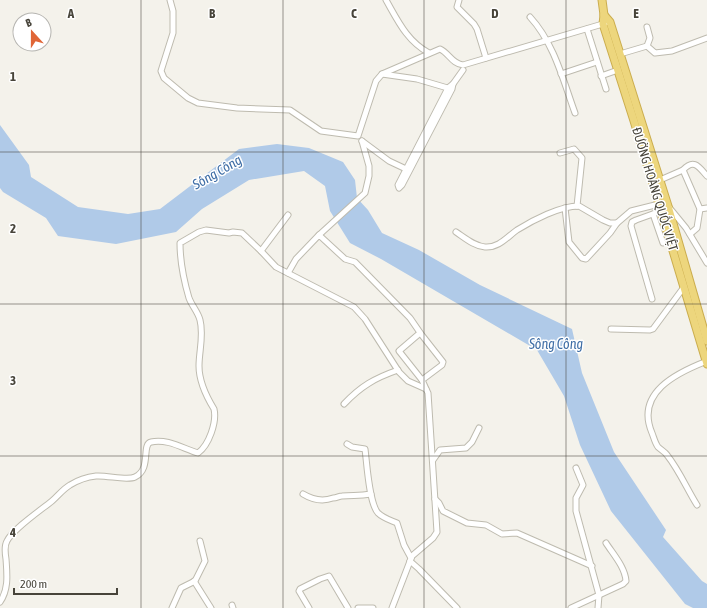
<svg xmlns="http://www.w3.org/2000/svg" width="707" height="608" font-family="'Asap Condensed',sans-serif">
  <rect width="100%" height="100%" fill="#f4f2eb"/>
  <path fill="#b0cae8" d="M 0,125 L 29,165 L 31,177 L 78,207 L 128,214 L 160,209 L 239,149 L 277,144 L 309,148 L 343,162 L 355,180 L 357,198 L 368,210 L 382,233 L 419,250 L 480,285 L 572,329 L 582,373 L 614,452 L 666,530 L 663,537 L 702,581 L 707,584 L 707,608 L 693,608 L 685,604 L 611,511 L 580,445 L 564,396 L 537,350 L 381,259 L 350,243 L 330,211 L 325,186 L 304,171 L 249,180 L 202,209 L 176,232 L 116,244 L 58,236 L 46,218 L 3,192 L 0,188 Z"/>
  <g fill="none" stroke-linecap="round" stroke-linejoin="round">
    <g stroke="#bebbaf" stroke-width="7">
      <g id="minor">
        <path d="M 170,0 L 173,11 L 173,33 L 161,71 L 164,78 L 188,98 L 198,103 L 237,108 L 290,110 L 321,131 L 358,136 L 376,81 L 382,74 L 440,49 C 449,53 452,64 463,65 L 606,23"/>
        <path d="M 386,0 C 398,21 407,41 429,53"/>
        <path d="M 459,0 L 457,7 L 474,24 L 477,29 L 486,58"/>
        <path d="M 530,17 C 554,43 563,80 575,113"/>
        <path d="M 587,29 L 606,89"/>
        <path d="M 647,46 L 655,53 L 672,51 L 707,38"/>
        <path d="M 620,54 L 647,46 L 650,38 L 647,27"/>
        <path d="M 382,74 L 417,79 L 451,89"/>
        <path d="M 561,74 L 597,62"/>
        <path d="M 601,76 L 618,70"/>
        <path d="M 453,84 L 452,89 L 402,185 L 399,188 L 398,185 L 448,88 Z"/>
        <path d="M 453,84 L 463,70"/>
        <path d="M 362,141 L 389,161 L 406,169"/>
        <path d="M 560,153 L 574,149 L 582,158 L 577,206"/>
        <path d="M 660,180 L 683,170"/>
        <path d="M 668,206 L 686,228 L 707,263"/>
        <path d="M 565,208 L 569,242 L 582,258 L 586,259 L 610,233 L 617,223"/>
        <path d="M 700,209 L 707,208"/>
        <path d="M 653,214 L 663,243"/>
        <path d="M 288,215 L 261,251 L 276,267 L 354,307 L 365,319 L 399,372 L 408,381 L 426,389 L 428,393 L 437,532 L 433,538 L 412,556 L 392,608"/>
        <path d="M 456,232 C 465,238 474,246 485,247 C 499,248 507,237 517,230 C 533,220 560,206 579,206 L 603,220 L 610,223 L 617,223 L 631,211 L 659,204"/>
        <path d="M 690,234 L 697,228 L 700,209 L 683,170 C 694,158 699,167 707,176"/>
        <path d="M 319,235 L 365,193 L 369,176 L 369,166 L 362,141"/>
        <path d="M 288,273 L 296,259 L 319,235 L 345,259 L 355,262 L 410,318 L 421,334 L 443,362 L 442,365 L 422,380 L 426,389"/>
        <path d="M 652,299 L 631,226 L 632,222 L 636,220 L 661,211"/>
        <path d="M 611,329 L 650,330 L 653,329 L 684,287"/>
        <path d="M 420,333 L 399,351 L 422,380"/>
        <path d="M 344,404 C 361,386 375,378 398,370"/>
        <path d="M 347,444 L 352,447 L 365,449 C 367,464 369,503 378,513 C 383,518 390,520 397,523 L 404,545 L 411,558"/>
        <path d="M 433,460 L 440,450 L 466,448 L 472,442 L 479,428"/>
        <path d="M 576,468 L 583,485 L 576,498 L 576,511 L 599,595 L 598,608"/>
        <path d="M 303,494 C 313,500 322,502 333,498 C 337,498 339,496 342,496 C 354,495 359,496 371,494"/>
        <path d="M 435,499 L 439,503 L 443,511 L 467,523 L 486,525 L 502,534 L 517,533 L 592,566"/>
        <path d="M 697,505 C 687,489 679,470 667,455 C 665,452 661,450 658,447 C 655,443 654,438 652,433 C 635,393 676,373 707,361"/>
        <path d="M 410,561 L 419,569 L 457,608"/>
        <path d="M 194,581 L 211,608"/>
        <path d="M 0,602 C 9,589 7,574 6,559 C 5,553 4,546 7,541 C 13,529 41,510 52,501 C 58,496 63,489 70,485 C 78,480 87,477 96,476 C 107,475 127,481 135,477 C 152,469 141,444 151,442 C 167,438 184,449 198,453 C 209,445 217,422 214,409 C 206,396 199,382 199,366 C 199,351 204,335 200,320 C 198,312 192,306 189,298 C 184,281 180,260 180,243 L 199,232 L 206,230 L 229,233 L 233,232 L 242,233 L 261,251"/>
        <path d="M 232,605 L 233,608"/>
        <path d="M 172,608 L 181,588 L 195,581 L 205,561 L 200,541"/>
        <path d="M 309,608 L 299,591 L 300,589 L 320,579 L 329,576 L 348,608"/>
        <path d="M 358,608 L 373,608"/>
        <path d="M 571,608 L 623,584 L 626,581 C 625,567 613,554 606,543"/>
      </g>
    </g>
    <g stroke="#cbad4e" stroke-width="9">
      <g id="highway">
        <path d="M 602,0 L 604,15 L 603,24 L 634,121 L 707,364"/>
        <path d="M 604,15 L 610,22 L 668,206 L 707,341"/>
      </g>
    </g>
    <use href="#minor" stroke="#fff" stroke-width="5"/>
    <use href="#highway" stroke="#edd67d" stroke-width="7"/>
  </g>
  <path fill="none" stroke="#47443a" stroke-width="1" stroke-opacity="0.55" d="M 141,0 L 141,608M 283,0 L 283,608M 424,0 L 424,608M 566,0 L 566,608M 0,152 L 707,152M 0,304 L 707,304M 0,456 L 707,456"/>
  <g text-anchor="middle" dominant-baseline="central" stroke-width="3" stroke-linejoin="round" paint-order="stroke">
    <g font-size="13" fill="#47443a" stroke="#fff">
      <text transform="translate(655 189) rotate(73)">ĐƯỜNG HOÀNG QUỐC VIỆT</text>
    </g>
    <g font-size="14" font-style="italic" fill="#3f6ea6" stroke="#fff">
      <text transform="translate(217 172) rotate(-30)">Sông Công</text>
      <text x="556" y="344">Sông Công</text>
    </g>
  </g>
  <g font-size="13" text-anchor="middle" font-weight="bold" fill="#47443a" stroke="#fff" stroke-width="3" stroke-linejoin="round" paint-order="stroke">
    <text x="71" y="18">A</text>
    <text x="212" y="18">B</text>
    <text x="354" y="18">C</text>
    <text x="495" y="18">D</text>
    <text x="636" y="18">E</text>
    <text x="13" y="81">1</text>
    <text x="13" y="233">2</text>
    <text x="13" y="385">3</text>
    <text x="13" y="537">4</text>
  </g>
  <g transform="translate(32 32) rotate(339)"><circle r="19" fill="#ffffff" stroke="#b5b4b0"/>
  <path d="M0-3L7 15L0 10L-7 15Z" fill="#e06536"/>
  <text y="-6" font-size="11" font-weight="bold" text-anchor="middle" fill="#47443a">B</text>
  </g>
  <path d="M14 588v6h103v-6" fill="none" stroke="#47443a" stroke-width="2"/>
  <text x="20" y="588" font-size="12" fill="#47443a" stroke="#ffffff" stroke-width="3" paint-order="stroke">200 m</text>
</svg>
